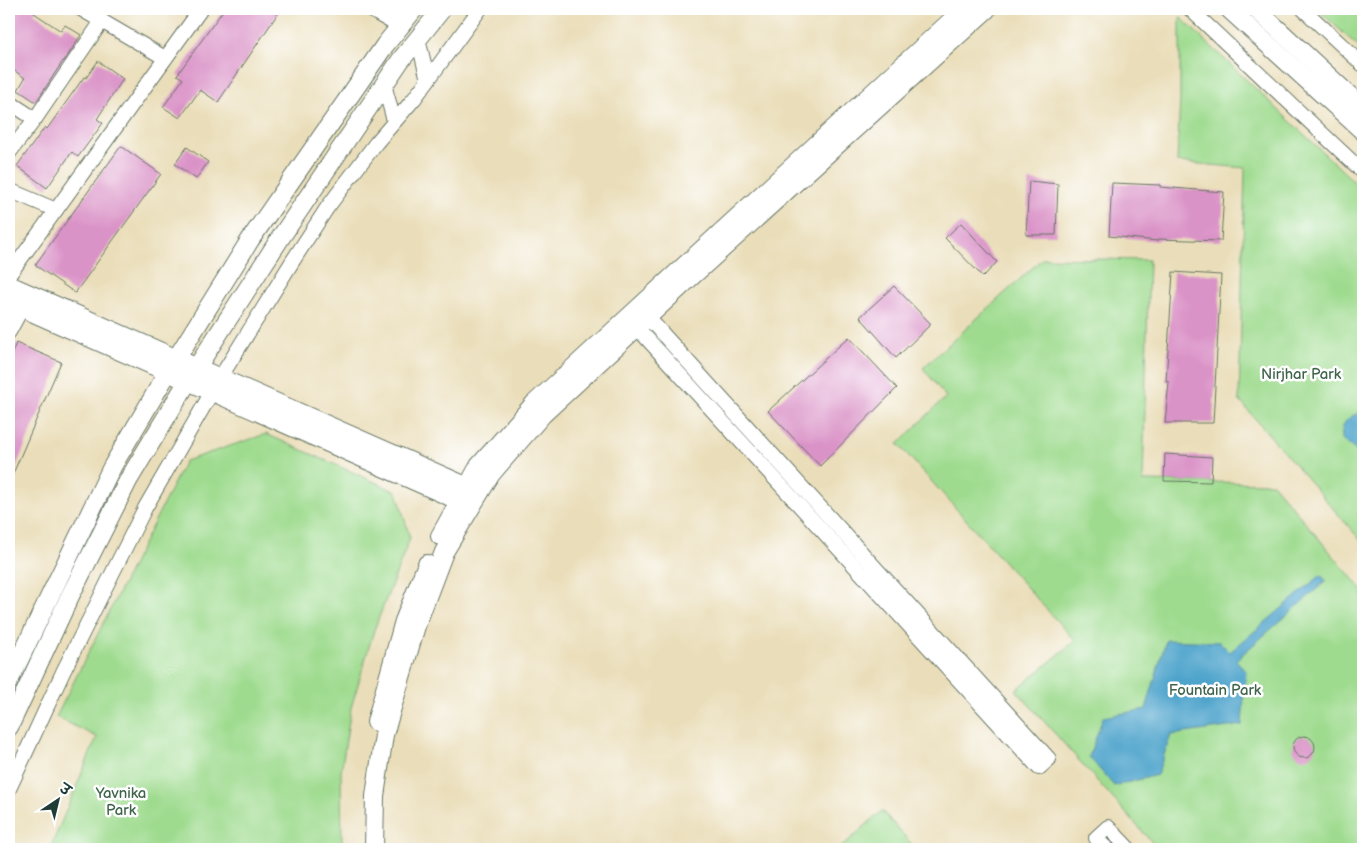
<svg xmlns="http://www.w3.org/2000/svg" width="1372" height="858" font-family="'Balsamiq Sans','Playpen Sans Deva',sans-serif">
  <rect width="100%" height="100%" fill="#fff"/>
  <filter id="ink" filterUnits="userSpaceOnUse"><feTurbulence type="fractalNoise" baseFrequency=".02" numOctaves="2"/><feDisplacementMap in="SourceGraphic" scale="10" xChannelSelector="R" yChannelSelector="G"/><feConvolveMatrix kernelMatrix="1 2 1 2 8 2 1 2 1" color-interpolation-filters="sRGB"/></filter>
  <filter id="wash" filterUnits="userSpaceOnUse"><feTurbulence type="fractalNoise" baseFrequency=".0096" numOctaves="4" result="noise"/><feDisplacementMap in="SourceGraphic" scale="20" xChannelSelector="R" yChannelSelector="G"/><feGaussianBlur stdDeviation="1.12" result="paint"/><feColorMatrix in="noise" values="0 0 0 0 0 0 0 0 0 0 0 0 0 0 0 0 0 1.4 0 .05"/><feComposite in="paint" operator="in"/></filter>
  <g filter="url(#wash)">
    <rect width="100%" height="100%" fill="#eadeba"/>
    <g fill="#9fdb8f" stroke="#5f8c62">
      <path d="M 1317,9 L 1363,9 L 1363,51 Z"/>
      <path d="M 1180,17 L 1363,190 L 1363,543 L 1239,400 L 1245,168 L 1177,162 L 1180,98 Z"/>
      <path d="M 1043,258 L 1149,260 L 1143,481 L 1272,483 L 1363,591 L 1363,849 L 1158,849 L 1016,690 L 1075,641 L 898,444 L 946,397 L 923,368 Z"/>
      <path d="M 266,434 L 397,492 L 410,538 L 374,630 L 351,708 L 341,772 L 342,849 L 50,849 L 97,737 L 56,717 L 185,461 Z"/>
      <path d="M 882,811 L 916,849 L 839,849 Z"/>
    </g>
    <g fill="#50a4cc" stroke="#387080">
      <path d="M 1363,411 L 1363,457 L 1342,439 C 1340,421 1349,417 1363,411 Z"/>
      <path d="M 1321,575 L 1326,581 L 1236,660 L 1246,671 L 1242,725 L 1171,735 L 1157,775 L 1114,786 L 1089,757 L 1103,717 L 1146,709 L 1166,640 L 1220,642 L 1230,652 Z"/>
    </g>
    <g id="blocks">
      <g fill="#da93c7">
        <path d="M 9,9 L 37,9 L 34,13 L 61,31 L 65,25 L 81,35 L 64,61 L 63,61 L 36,102 L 18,90 L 25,78 L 9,67 Z"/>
        <path d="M 224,9 L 281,9 L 218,102 L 200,90 L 180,118 L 163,107 L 183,79 L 177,75 Z"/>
        <path d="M 98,61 L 123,79 L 97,119 L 103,123 L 78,157 L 72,152 L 47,188 L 17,166 L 45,127 L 47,129 L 84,77 L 86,78 Z"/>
        <path d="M 121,146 L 161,174 L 75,293 L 35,265 Z"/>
        <path d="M 187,147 L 208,162 L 196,179 L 175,164 Z"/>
        <path d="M 1029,181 L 1058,184 L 1056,235 L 1026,235 Z"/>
        <path d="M 1112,183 L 1160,185 L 1160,187 L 1224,192 L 1221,241 L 1158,239 L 1158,241 L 1109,236 Z"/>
        <path d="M 961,223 L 997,262 L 983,277 L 945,238 Z"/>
        <path d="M 1173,272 L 1221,275 L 1213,423 L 1165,423 L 1169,382 L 1166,381 Z"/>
        <path d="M 894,286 L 931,324 L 896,358 L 860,317 Z"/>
        <path d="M 849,337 L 897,388 L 820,466 L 768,411 Z"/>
        <path d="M 16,343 L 61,362 L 9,483 L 9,360 Z"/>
        <path d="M 1165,454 L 1212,457 L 1211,482 L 1164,481 Z"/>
        <circle cx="1304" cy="747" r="11"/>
      </g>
    </g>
  </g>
  <g filter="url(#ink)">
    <use href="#blocks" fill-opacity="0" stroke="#667563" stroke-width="1"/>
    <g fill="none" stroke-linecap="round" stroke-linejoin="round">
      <g stroke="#667563" stroke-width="16">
        <g id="minor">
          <path d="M 81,9 L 165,58"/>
          <path d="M 1190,9 L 1363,172"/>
          <path d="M 1303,9 L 1363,65"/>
          <path d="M 418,39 L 428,80"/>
          <path d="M 384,84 L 394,121"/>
          <path d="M 9,102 L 35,119"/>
          <path d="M 9,153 L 35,119 L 102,21"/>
          <path d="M 9,190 L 56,210"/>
          <path d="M 9,275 L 201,9"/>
          <path d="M 631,321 L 1039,768 L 1049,759 L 641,310"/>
          <path d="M 9,332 L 22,308"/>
          <path d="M 9,789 L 63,672 L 145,508 L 220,378 L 292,262 L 327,208 L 376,143 L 414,99 L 480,9"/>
          <path d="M 1107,849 L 1096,838 L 1108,827 L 1129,849"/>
        </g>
      </g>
      <g stroke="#667563" stroke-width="20">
        <g id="tertiary">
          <path d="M 373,9 L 401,25"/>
          <path d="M 1229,9 L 1363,131"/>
          <path d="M 1256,9 L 1363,108"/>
          <path d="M 9,285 L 477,491"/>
          <path d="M 9,302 L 469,505"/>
          <path d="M 440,536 L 479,466 L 534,404 L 964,9"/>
          <path d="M 9,681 L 112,467 L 168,372 L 250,240 L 385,45 L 414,9"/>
          <path d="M 376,722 L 404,621 L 427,564"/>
          <path d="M 9,727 L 70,596 L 129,479 L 188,381 L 281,237 L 400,61 L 442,9"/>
          <path d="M 374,849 L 375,796 L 384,735 L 416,626 L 444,552 L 491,474 L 542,415 L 690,278 L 987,9"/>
        </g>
      </g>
      <use href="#minor" stroke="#fff" stroke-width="14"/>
      <use href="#tertiary" stroke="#fff" stroke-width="18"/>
    </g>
  </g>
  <g text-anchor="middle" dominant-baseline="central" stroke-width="5" stroke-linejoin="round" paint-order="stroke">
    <g font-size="15" fill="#3f644b" stroke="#fff">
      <text x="1301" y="374">Nirjhar Park</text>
      <text x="1215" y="690">Fountain Park</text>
      <text x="121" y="793">Yavnika<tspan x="121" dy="17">Park</tspan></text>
    </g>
  </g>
  <rect width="1372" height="858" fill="none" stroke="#fff" stroke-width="30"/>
  <g transform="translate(58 800) rotate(35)" stroke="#ffffff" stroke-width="4" paint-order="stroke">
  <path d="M0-4L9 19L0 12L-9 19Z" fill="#1f3d34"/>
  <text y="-8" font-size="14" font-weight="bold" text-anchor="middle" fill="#1f3d34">उ</text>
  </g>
</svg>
